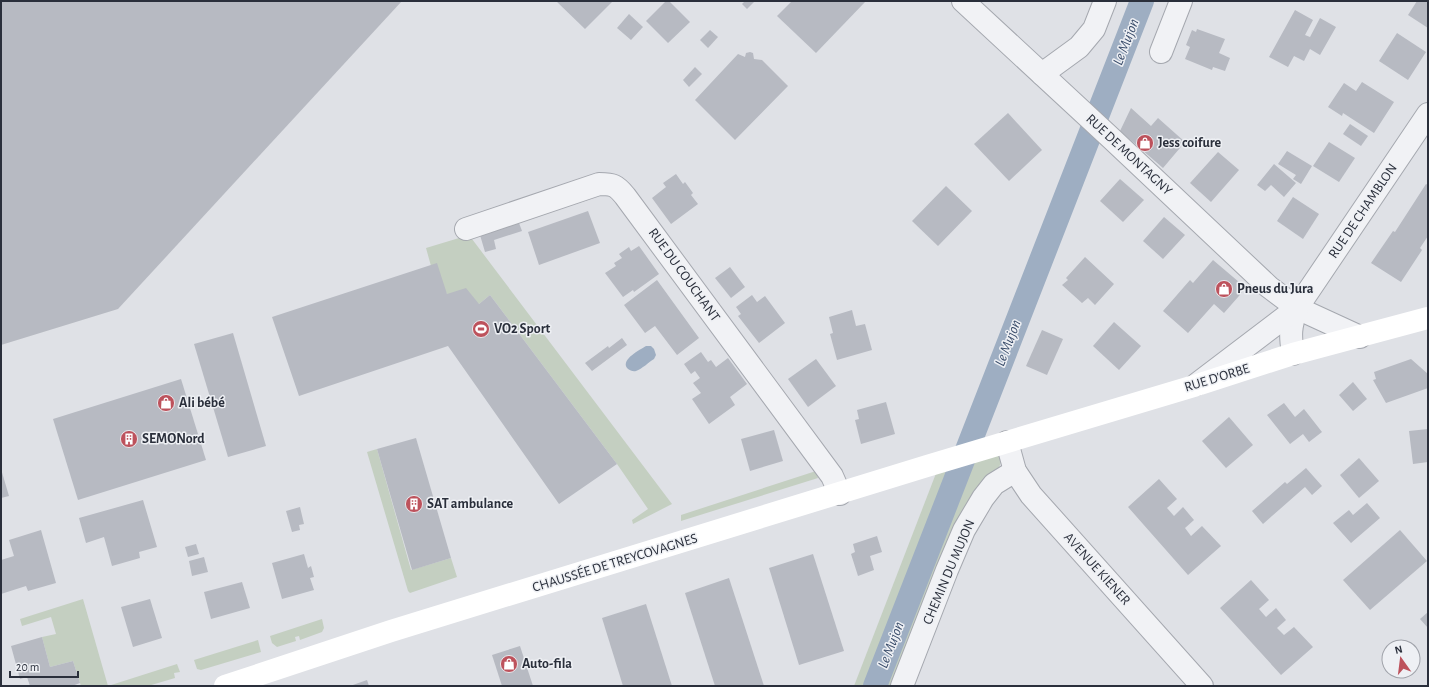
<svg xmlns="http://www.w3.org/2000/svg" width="1429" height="687" font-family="'Alegreya Sans',sans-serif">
  <rect width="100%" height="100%" fill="#dfe1e6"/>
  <g fill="#c4cfc1">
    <path d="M 469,235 L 672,504 L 633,524 L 632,520 L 648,509 L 617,464 L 490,295 L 479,304 L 447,294 L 431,266 L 426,248 Z"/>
    <path d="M 1007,442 L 994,484 L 902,686 L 854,686 L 940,463 Z"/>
    <path d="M 377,449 L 411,570 L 451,558 L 457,577 L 410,593 L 408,591 L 367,452 Z"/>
    <path d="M 816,471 L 818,478 L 681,521 L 681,515 Z"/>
    <path d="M 83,599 L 108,686 L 177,664 L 180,672 L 174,673 L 175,678 L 148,686 L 81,686 L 73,661 L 50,667 L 42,637 L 56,634 L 51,617 L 22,626 L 20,619 Z"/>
    <path d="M 322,619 L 324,628 L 322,632 L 300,640 L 299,636 L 295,637 L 296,641 L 277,647 L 272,643 L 270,636 Z"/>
    <path d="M 258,640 L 261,652 L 201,670 L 197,669 L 194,660 Z"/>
  </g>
  <path fill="#9eaec2" d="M 646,346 L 651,346 L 654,349 L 656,355 L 654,359 C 649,362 642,369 636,371 C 633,372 629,370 627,368 C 621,359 640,350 646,346 Z"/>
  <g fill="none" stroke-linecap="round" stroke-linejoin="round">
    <path stroke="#9eaec2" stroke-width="24" d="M 875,686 L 1142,1"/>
  </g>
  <g fill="#b7bac2">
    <path d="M 1,1 L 402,1 L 118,309 L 1,345 Z"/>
    <path d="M 556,1 L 613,1 L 585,29 Z"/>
    <path d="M 666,1 L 669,1 L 690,22 L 668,43 L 646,21 Z"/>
    <path d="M 745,1 L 755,1 L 747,9 L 742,4 Z"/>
    <path d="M 792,1 L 866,1 L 816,53 L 777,16 Z"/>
    <path d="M 1417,1 L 1428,1 L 1428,28 L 1408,15 Z"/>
    <path d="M 1295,10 L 1313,20 L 1305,35 L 1310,37 L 1320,18 L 1336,27 L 1320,55 L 1310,49 L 1304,61 L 1294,56 L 1288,67 L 1269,57 Z"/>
    <path d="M 629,14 L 643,27 L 631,40 L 617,28 Z"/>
    <path d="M 1197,29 L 1225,39 L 1219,53 L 1230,58 L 1225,71 L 1213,67 L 1212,70 L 1185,59 L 1190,47 L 1186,45 L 1192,30 L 1196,32 Z"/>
    <path d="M 710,30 L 718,37 L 708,48 L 700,40 Z"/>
    <path d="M 1397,33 L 1426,52 L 1408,80 L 1379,61 Z"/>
    <path d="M 750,52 L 753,53 L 754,59 L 762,60 L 788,86 L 735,140 L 695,100 L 738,54 L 745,57 L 746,53 Z"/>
    <path d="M 695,67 L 702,74 L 689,87 L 683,80 Z"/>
    <path d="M 1362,82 L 1394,102 L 1374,133 L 1343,113 L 1342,116 L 1328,107 L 1344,83 L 1356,91 Z"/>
    <path d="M 1131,108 L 1151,126 L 1158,118 L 1185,142 L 1163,168 L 1120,131 Z"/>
    <path d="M 1008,113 L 1042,150 L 1009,181 L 974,144 Z"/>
    <path d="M 1350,124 L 1368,136 L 1361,146 L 1343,134 Z"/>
    <path d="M 1329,142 L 1355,158 L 1339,182 L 1313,166 Z"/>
    <path d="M 1287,151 L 1312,166 L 1301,184 L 1293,179 L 1296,175 L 1278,164 Z"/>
    <path d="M 1218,152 L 1239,170 L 1211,202 L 1190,183 Z"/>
    <path d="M 1274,164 L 1296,183 L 1284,197 L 1271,185 L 1265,191 L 1257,185 Z"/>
    <path d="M 676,174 L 683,184 L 685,182 L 693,193 L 691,195 L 698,204 L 671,224 L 652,198 L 666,187 L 663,183 Z"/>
    <path d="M 1120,179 L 1144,200 L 1123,222 L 1100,201 Z"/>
    <path d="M 1426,184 L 1428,185 L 1428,236 L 1420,248 L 1422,250 L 1401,282 L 1371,263 L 1393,231 L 1395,232 Z"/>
    <path d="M 946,186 L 972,211 L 938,246 L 912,221 Z"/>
    <path d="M 1293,197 L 1319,214 L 1303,239 L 1277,221 Z"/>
    <path d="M 588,211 L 600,243 L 539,265 L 528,232 Z"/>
    <path d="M 1164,217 L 1185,235 L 1163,259 L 1143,241 Z"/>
    <path d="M 519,223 L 522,231 L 494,240 L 496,249 L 485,252 L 480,235 Z"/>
    <path d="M 639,246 L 659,274 L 634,292 L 633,290 L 623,297 L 605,273 L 616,266 L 614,263 L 622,258 L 619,254 L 629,247 L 631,251 Z"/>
    <path d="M 1085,257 L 1114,284 L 1095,305 L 1088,298 L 1082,303 L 1062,285 L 1068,280 L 1066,278 Z"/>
    <path d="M 1213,260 L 1246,288 L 1224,313 L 1214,304 L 1188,333 L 1163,311 L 1190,280 L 1193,283 Z"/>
    <path d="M 437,263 L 447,294 L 466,288 L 479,304 L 490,295 L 617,464 L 559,504 L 448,346 L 299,396 L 272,317 Z"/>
    <path d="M 730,267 L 745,287 L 731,298 L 715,278 Z"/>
    <path d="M 657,280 L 699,338 L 677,355 L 655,326 L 645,333 L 624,305 Z"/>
    <path d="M 752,295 L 757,302 L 765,296 L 785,323 L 759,343 L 738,316 L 741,314 L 736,307 Z"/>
    <path d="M 852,310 L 856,326 L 865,324 L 872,350 L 837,360 L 830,334 L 833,333 L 829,317 Z"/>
    <path d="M 1114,322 L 1141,346 L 1119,370 L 1093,346 Z"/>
    <path d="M 1042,330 L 1063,339 L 1047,375 L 1026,366 Z"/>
    <path d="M 233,333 L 266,446 L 228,457 L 194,344 Z"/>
    <path d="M 622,338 L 627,345 L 592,371 L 585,363 L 608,346 L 609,348 Z"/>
    <path d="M 701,352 L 708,362 L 711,360 L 716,367 L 728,358 L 747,384 L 730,397 L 735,405 L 709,424 L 692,399 L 701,393 L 693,383 L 700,378 L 695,371 L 691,374 L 684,364 Z"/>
    <path d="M 816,359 L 836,386 L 808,407 L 788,379 Z"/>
    <path d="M 1411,359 L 1428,374 L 1428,388 L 1386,403 L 1373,380 L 1376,379 L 1374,372 Z"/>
    <path d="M 181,379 L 206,460 L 78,500 L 53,419 Z"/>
    <path d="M 1353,382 L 1367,399 L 1353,411 L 1339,395 Z"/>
    <path d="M 886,402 L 895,434 L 861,444 L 855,420 L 859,419 L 857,410 Z"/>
    <path d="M 1284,403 L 1295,417 L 1304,409 L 1322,432 L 1309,442 L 1303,434 L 1290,444 L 1267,415 Z"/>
    <path d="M 1229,417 L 1253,445 L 1226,468 L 1202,441 Z"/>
    <path d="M 1428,429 L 1428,462 L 1413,464 L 1409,431 Z"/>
    <path d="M 774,430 L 783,461 L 750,471 L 741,439 Z"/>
    <path d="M 416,438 L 451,558 L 412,570 L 377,449 Z"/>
    <path d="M 1359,458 L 1379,481 L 1359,498 L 1340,475 Z"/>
    <path d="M 1306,468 L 1322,486 L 1312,495 L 1305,487 L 1263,524 L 1252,511 L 1285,482 L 1287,484 Z"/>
    <path d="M 1,469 L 9,496 L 1,498 Z"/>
    <path d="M 1159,479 L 1177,499 L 1167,508 L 1174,516 L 1183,507 L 1194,520 L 1185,528 L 1191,536 L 1202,526 L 1221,546 L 1188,575 L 1128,507 Z"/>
    <path d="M 143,500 L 157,547 L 139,552 L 140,558 L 112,566 L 104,537 L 86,543 L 79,518 Z"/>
    <path d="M 1367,503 L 1380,518 L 1351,543 L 1333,523 L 1349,510 L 1353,515 Z"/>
    <path d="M 300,507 L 304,524 L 299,525 L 300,530 L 292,532 L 286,511 Z"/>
    <path d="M 41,530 L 56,583 L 28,591 L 26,586 L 1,594 L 1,560 L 14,556 L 9,540 Z"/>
    <path d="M 1400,530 L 1427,561 L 1370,610 L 1343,580 Z"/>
    <path d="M 877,536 L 882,552 L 870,556 L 874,570 L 858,576 L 851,554 L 855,552 L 853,544 Z"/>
    <path d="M 196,544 L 199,554 L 188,557 L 185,547 Z"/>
    <path d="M 304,554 L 308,568 L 311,566 L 314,577 L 310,578 L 314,590 L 282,599 L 272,563 Z"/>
    <path d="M 813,554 L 844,651 L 799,665 L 769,568 Z"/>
    <path d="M 204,557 L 208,572 L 192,576 L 189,561 Z"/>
    <path d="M 729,578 L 764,686 L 715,686 L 685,593 Z"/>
    <path d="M 1251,580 L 1269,600 L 1259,609 L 1266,617 L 1276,608 L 1286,620 L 1277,628 L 1284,635 L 1294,627 L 1313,647 L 1281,675 L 1220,608 Z"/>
    <path d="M 242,582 L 250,608 L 211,619 L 204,592 Z"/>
    <path d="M 150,599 L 162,638 L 133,647 L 121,607 Z"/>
    <path d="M 646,604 L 672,686 L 623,686 L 602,618 Z"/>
    <path d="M 1428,612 L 1428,628 L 1420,619 Z"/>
    <path d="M 42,637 L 50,667 L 73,661 L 80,683 L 72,686 L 30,686 L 27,677 L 20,679 L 11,646 Z"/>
    <path d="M 520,646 L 533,686 L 502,686 L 492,655 Z"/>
    <path d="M 367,680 L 369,686 L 350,686 Z"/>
  </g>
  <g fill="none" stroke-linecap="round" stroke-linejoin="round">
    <g stroke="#a5a8af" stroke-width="24">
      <g id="minor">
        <path d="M 963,1 L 1112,139 L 1269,287 L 1297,308"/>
        <path d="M 1161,52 L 1181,1"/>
        <path d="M 1042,74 L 1079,47 L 1094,29 L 1105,1"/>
        <path d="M 466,229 L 599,184 C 613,184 616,185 625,196 L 832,476 L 840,494"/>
        <path d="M 1007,442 L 1015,471 L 1031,495 L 1202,686"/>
        <path d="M 902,686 L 947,570 L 964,530 L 983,498 L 994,484 L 1015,471"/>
      </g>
    </g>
    <g stroke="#a5a8af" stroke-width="24">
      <g id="tertiary">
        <path d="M 1297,308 L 1360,337"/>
        <path d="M 1293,354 C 1290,335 1290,327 1297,308 L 1428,114"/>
        <path d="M 1197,384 L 1297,308"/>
      </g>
    </g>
    <use href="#minor" stroke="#f1f2f5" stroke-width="22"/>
    <use href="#tertiary" stroke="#f1f2f5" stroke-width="22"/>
    <path stroke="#fff" stroke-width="22" d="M 225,686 L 391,631 L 927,466 L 1194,386 L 1293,354 L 1428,318"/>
  </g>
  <defs>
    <g id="shop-disc" transform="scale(0.9)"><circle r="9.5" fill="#bd525c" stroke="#eef0f4"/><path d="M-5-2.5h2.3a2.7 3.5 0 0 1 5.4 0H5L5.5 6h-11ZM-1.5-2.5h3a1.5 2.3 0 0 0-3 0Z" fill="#fff"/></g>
    <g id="stadium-disc" transform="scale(0.9)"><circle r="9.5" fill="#bd525c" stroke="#eef0f4"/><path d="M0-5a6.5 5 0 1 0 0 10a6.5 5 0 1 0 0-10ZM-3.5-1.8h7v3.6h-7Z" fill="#fff"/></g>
    <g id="building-disc" transform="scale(0.9)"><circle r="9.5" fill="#bd525c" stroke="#eef0f4"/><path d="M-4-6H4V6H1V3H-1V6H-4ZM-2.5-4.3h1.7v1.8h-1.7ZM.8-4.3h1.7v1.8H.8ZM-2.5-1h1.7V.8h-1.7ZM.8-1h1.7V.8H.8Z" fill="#fff"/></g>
  </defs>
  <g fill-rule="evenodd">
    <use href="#shop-disc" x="1145" y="143"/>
    <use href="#shop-disc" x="1224" y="289"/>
    <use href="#stadium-disc" x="481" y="329"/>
    <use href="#shop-disc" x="166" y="403"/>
    <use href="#building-disc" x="129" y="439"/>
    <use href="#building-disc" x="414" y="504"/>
    <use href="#shop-disc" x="509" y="664"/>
  </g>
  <g text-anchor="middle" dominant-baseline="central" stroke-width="3" stroke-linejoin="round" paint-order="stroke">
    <g font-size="14" font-weight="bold" fill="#2a2f3b" stroke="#eef0f4" text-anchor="start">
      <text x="1158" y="143">Jess coifure</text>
      <text x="1237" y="289">Pneus du Jura</text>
      <text x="494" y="329">VO2 Sport</text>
      <text x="179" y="403">Ali bébé</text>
      <text x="142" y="439">SEMONord</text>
      <text x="427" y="504">SAT ambulance</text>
      <text x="522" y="664">Auto-fila</text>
    </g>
    <g font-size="14" fill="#2a2f3b" stroke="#eef0f4">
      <text transform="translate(1129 155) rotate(43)">RUE DE MONTAGNY</text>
      <text transform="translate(1363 211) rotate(-56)">RUE DE CHAMBLON</text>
      <text transform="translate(684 275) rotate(54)">RUE DU COUCHANT</text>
      <text transform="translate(1217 378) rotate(-17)">RUE D'ORBE</text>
      <text transform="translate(615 563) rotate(-17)">CHAUSSÉE DE TREYCOVAGNES</text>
      <text transform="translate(1097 569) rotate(48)">AVENUE KIENER</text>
      <text transform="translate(949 572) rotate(-67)">CHEMIN DU MUJON</text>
    </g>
    <g font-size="15" font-style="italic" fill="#394c6a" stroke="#eef0f4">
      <text transform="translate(1126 42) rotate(-69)">Le Mujon</text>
      <text transform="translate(1008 343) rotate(-69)">Le Mujon</text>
      <text transform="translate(891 645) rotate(-69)">Le Mujon</text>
    </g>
  </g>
  <rect width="1429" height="687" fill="none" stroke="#2a2f3b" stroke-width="4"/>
  <g transform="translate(1401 659) rotate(346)"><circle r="19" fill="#eef0f4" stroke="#a0a3aa"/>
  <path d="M0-3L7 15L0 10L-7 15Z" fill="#bd525c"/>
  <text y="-6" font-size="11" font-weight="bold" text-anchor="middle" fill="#2a2f3b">N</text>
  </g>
  <path d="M10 671v6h68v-6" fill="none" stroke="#2a2f3b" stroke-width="2"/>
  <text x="16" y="671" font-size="12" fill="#2a2f3b" stroke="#eef0f4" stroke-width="3" paint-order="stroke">20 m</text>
</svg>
